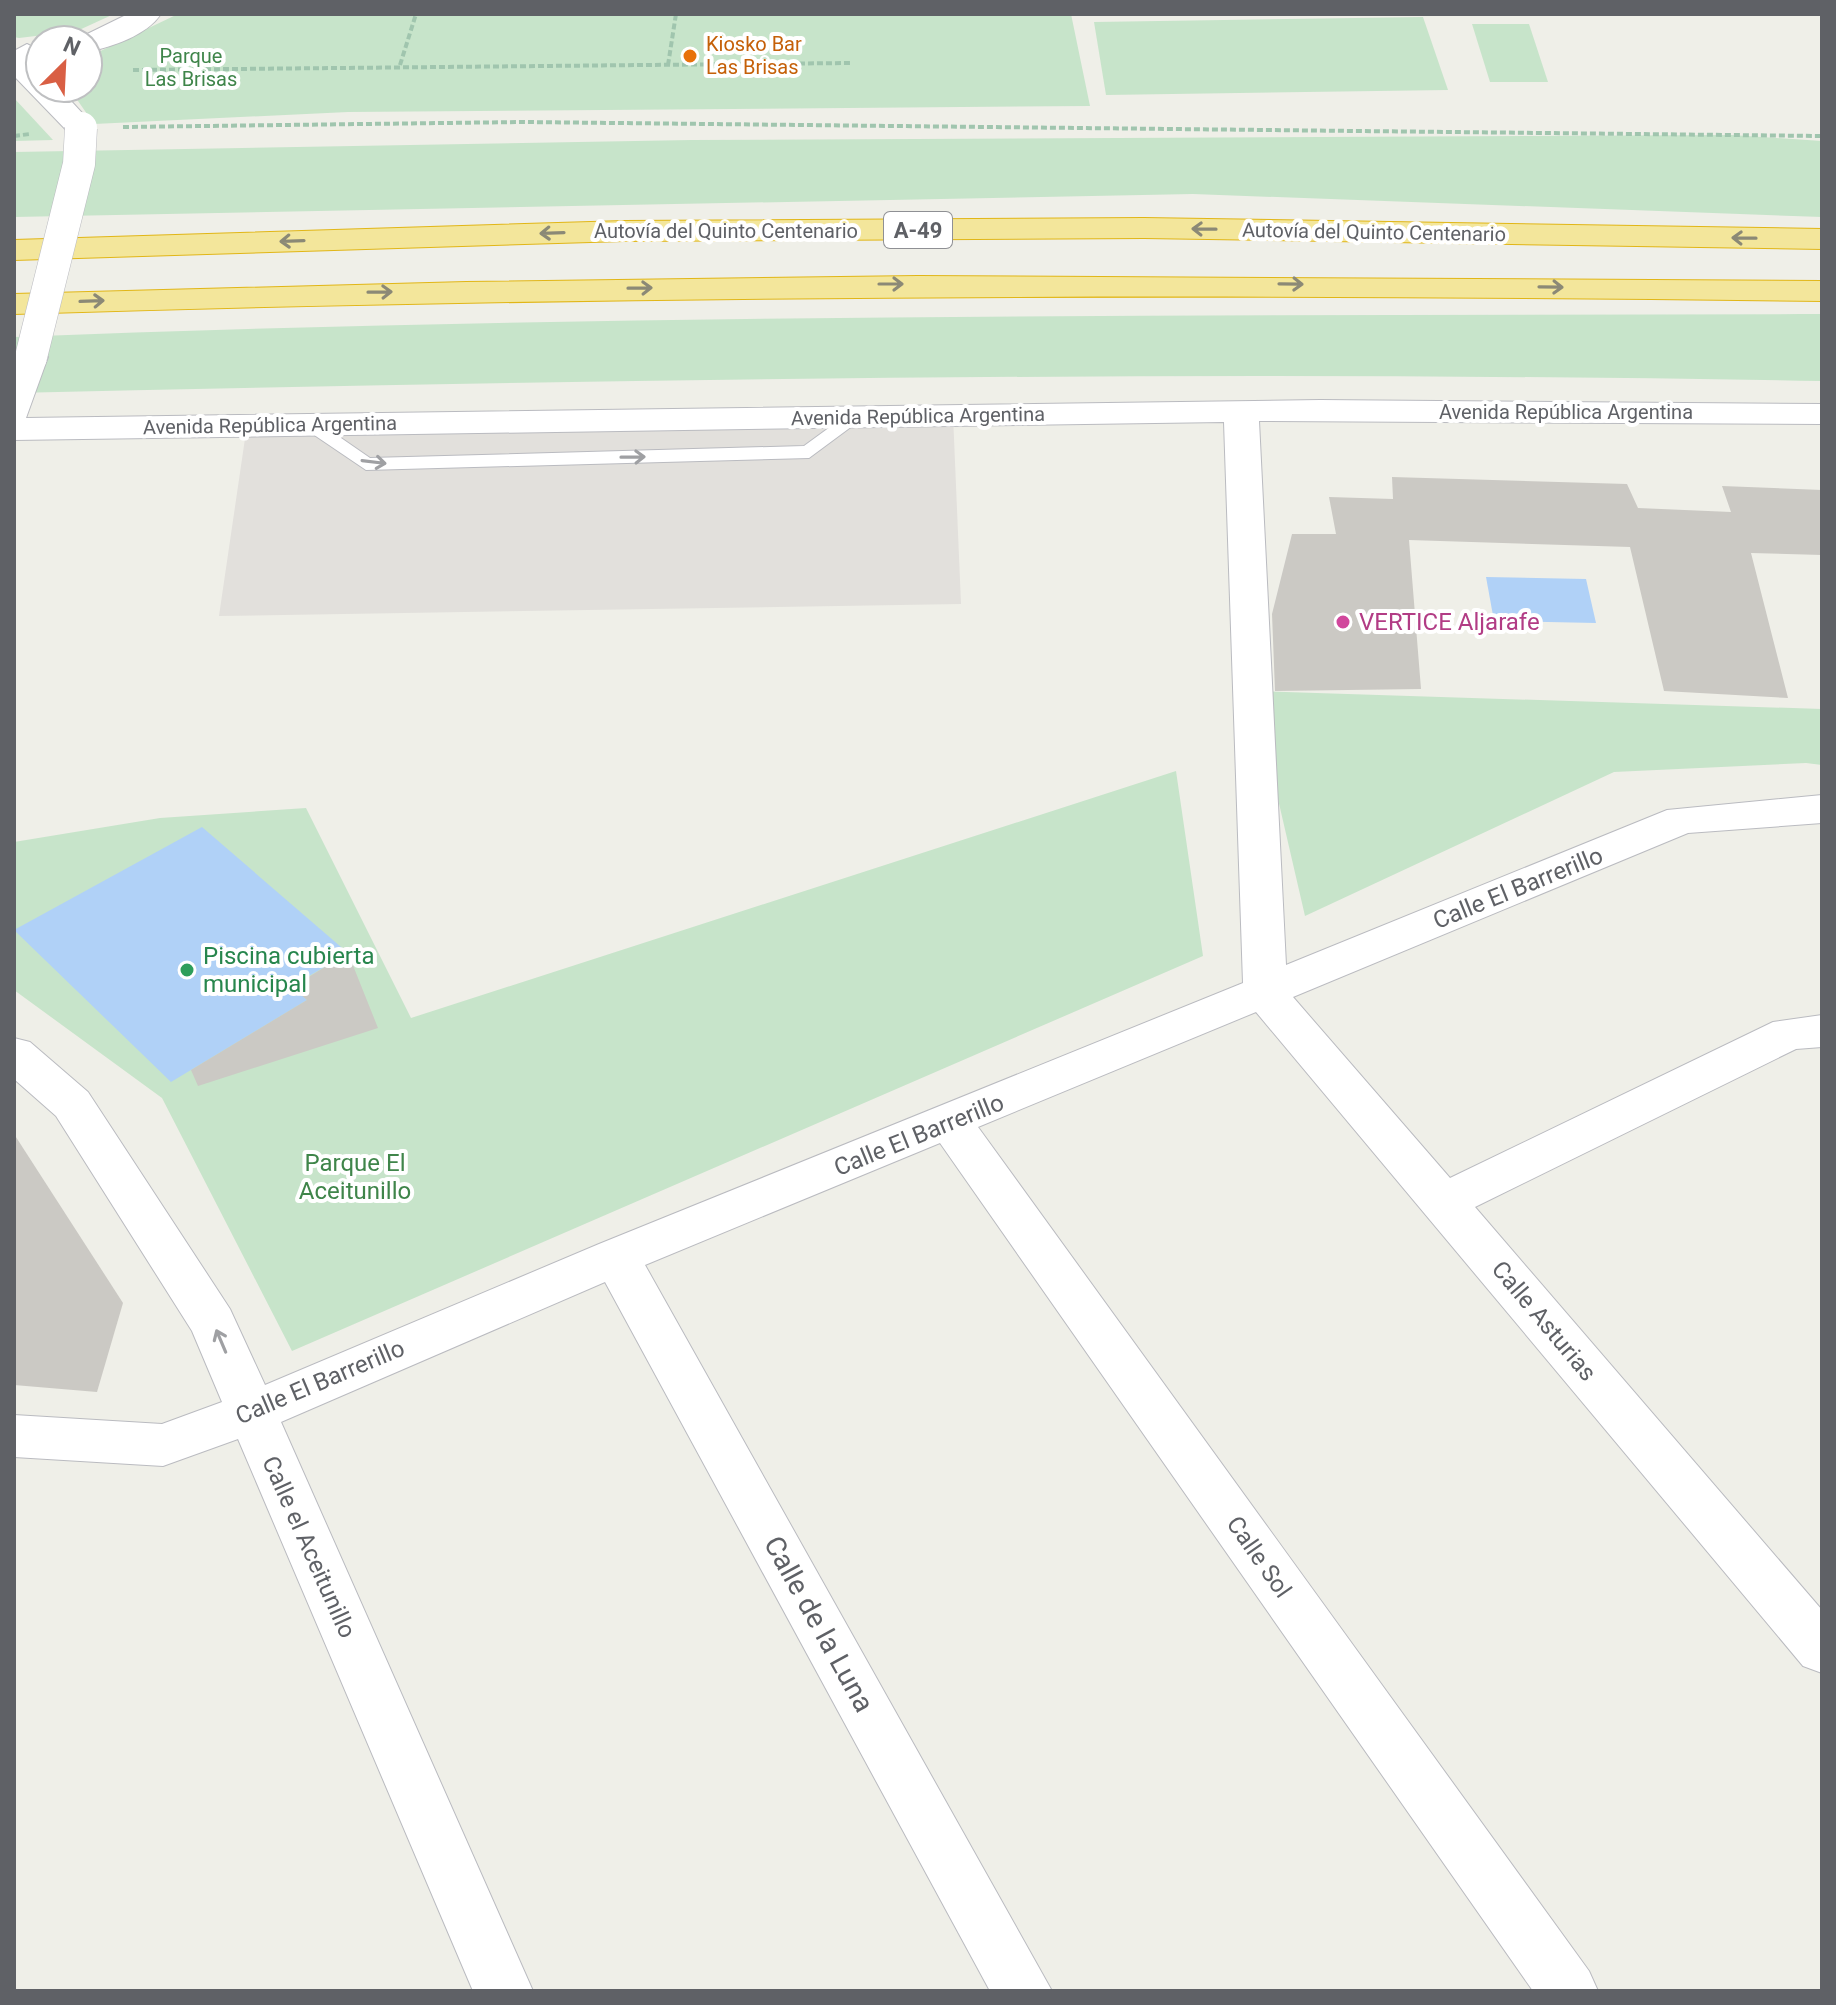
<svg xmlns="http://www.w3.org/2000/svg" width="1836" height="2005" font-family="Roboto,sans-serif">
  <rect width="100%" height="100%" fill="#efefe8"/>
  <path fill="#e2e0dc" d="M 953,415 L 961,604 L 219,616 L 247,425 Z"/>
  <g fill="#c7e4ca">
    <path d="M 14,14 L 114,14 L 77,31 L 19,38 L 14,37 Z"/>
    <path d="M 178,14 L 1071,14 L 1090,106 L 348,112 L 94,124 L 69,88 L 88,88 L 88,57 Z"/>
    <path d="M 1423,17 L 1448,90 L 1106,95 L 1094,22 Z"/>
    <path d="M 1472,24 L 1529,24 L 1548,82 L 1490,82 Z"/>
    <path d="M 14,98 L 53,140 L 14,141 Z"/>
    <path d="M 1732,135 L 1822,141 L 1822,217 L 1193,194 L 14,217 L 14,152 L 691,140 Z"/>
    <path d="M 1822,314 L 1822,381 C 1219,370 617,379 14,393 L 14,337 C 616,313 1220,316 1822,314 Z"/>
    <path d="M 1253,691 L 1822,709 L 1822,765 L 1806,763 L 1614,772 L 1305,916 Z"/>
    <path d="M 1176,771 L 1203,956 L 292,1351 L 162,1098 L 14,990 L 14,842 L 160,818 L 306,808 L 411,1018 Z"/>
  </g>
  <g fill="#b0d1f7">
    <path d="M 1486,577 L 1586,579 L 1596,623 L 1494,621 Z"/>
    <path d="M 202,827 L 348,953 L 292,986 L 307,1000 L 171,1082 L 14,930 Z"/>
  </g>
  <g fill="#cbc9c4">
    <path d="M 1392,477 L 1627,484 L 1638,508 L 1731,512 L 1722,486 L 1822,490 L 1822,555 L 1751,553 L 1788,698 L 1664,691 L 1630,547 L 1409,540 L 1421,689 L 1275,691 L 1272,614 L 1292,534 L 1336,534 L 1329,497 L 1393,499 Z"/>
    <path d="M 348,953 L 378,1028 L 198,1086 L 191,1070 L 307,1000 L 292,987 Z"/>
    <path d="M 14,1134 L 123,1303 L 97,1392 L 14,1385 Z"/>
  </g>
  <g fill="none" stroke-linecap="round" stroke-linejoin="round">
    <g stroke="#babbc0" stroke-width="2">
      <path id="lane" d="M 852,411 L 859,413 L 859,421 L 809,458 L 366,470 L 298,424 L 308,418 L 315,420 L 370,458 L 804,446 Z"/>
    </g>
    <g stroke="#babbc0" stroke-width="2">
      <g id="street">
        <path d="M 128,14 L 161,14 C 146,36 113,46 88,52 L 88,40 L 75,40 Z"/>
        <path d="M 27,44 L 40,51 L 40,88 L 59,88 L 96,128 L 92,134 L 70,134 L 14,76 L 14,51 Z"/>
        <path d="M 31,347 L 43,350 L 48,357 L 26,418 L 1320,400 L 1822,404 L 1822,424 L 1259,421 L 1286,965 L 1667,810 L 1822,795 L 1822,823 L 1688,833 L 1293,997 L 1450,1178 L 1773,1022 L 1822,1015 L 1822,1047 L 1796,1049 L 1475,1207 L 1822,1610 L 1822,1673 L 1803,1666 L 1256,1012 L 978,1127 L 1589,1971 L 1598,1991 L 1533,1991 L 940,1143 L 645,1265 L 1052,1991 L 990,1991 L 605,1282 L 281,1422 L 533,1991 L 473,1991 L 238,1439 L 163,1466 L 14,1457 L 14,1415 L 162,1424 L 222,1402 L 192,1331 L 56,1116 L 14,1079 L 14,1038 L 30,1042 L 88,1092 L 230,1309 L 265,1385 L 599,1244 L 1243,983 L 1224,422 L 14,440 L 14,357 L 19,350 Z"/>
      </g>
    </g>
    <g stroke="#e1b617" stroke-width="2">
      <g id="highway">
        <path d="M 1144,218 L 1822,229 L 1822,249 L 1144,238 L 624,241 L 14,260 L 14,240 L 624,221 Z"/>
        <path d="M 918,276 L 1822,281 L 1822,301 C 1219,293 617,295 14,314 L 14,294 L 466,282 Z"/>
      </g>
    </g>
    <g stroke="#a0c5ae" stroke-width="4" stroke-dasharray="6 3" stroke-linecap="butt">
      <path d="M 400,65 L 416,14"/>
      <path d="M 668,65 L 676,14"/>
      <path d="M 133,70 L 850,63"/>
      <path d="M 123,127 L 524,122 L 1822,136"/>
      <path d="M 14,136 L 30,134"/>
    </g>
    <use href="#lane" fill="#fff" fill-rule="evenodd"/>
    <use href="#street" fill="#fff" fill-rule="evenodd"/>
    <use href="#highway" fill="#f3e69b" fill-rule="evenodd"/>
    <g stroke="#babbc0" stroke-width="33" stroke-linecap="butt">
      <path id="street-bridge" d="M 31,357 L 79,164 L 81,128"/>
    </g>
    <use href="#street-bridge" stroke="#fff" stroke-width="32"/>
  </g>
  <defs><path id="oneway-shaft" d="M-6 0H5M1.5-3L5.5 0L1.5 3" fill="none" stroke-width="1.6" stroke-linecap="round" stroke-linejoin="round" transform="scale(2)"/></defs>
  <g stroke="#8b8976">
    <use href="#oneway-shaft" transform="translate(1204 229) rotate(-179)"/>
    <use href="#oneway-shaft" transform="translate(552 233) rotate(178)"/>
    <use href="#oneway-shaft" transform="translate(1744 238) rotate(-179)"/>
    <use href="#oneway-shaft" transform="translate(292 241) rotate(178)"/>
    <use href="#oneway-shaft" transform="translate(891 284)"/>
    <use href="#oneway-shaft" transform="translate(1291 284) rotate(1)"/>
    <use href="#oneway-shaft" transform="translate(1551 287) rotate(1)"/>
    <use href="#oneway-shaft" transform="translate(640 288) rotate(-1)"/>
    <use href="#oneway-shaft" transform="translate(380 292) rotate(-1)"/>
    <use href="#oneway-shaft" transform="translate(92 301) rotate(-2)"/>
  </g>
  <g stroke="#9fa0a3">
    <use href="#oneway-shaft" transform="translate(633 457) rotate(-1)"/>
    <use href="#oneway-shaft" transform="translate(374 462) rotate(7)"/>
    <use href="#oneway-shaft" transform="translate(221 1341) rotate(-113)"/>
  </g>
  <circle fill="#e8710a" stroke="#fff" stroke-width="3" cx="690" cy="56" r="8"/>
  <circle fill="#d1479c" stroke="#fff" stroke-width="3" cx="1343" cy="622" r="8"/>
  <circle fill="#2e9e5b" stroke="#fff" stroke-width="3" cx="187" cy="970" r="8"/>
  <g text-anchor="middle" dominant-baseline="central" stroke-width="8" stroke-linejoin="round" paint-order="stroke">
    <g font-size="20" fill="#c56008" stroke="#fff" text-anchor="start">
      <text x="706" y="44">Kiosko Bar<tspan x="706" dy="23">Las Brisas</tspan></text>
    </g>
    <g font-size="20" fill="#3f854a" stroke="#fff">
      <text x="191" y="56">Parque<tspan x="191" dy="23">Las Brisas</tspan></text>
    </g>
    <g font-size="20" fill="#5f6166" stroke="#fff">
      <text x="726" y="231">Autovía del Quinto Centenario</text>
      <text transform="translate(1374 232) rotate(1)">Autovía del Quinto Centenario</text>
      <text x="1566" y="412">Avenida República Argentina</text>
      <text transform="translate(918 416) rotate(-1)">Avenida República Argentina</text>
      <text transform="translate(270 425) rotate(-1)">Avenida República Argentina</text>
    </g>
    <rect fill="#fff" stroke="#8f9094" stroke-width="2" x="884" y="212" width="68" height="36" rx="6"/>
    <g font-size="22" font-weight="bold" fill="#5f6166">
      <text x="918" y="230">A-49</text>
    </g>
    <g font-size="24" fill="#b23c85" stroke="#fff" text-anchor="start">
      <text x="1359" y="622">VERTICE Aljarafe</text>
    </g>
    <g font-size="24" fill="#5f6166" stroke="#fff">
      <text transform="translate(1518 888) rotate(-22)">Calle El Barrerillo</text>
      <text transform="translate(919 1135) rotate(-22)">Calle El Barrerillo</text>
      <text transform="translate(1544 1321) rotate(50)">Calle Asturias</text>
      <text transform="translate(320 1382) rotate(-23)">Calle El Barrerillo</text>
      <text transform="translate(309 1547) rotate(66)">Calle el Aceitunillo</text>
      <text transform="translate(1259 1557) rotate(55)">Calle Sol</text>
    </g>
    <g font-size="24" fill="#27864d" stroke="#fff" text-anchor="start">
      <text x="203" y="956">Piscina cubierta<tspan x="203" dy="28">municipal</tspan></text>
    </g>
    <g font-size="24" fill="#3f854a" stroke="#fff">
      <text x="355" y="1163">Parque El<tspan x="355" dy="28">Aceitunillo</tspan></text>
    </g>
    <g font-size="28" fill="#5f6166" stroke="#fff">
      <text transform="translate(819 1624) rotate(61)">Calle de la Luna</text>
    </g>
  </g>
  <rect width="1836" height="2005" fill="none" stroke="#5f6166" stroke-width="32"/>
  <g transform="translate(64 64) rotate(24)"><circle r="38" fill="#ffffff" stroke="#bfc0c2" stroke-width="2"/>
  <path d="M0-6L14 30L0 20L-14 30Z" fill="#d95f44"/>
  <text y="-12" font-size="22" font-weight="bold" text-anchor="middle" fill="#5f6166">N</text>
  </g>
</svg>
